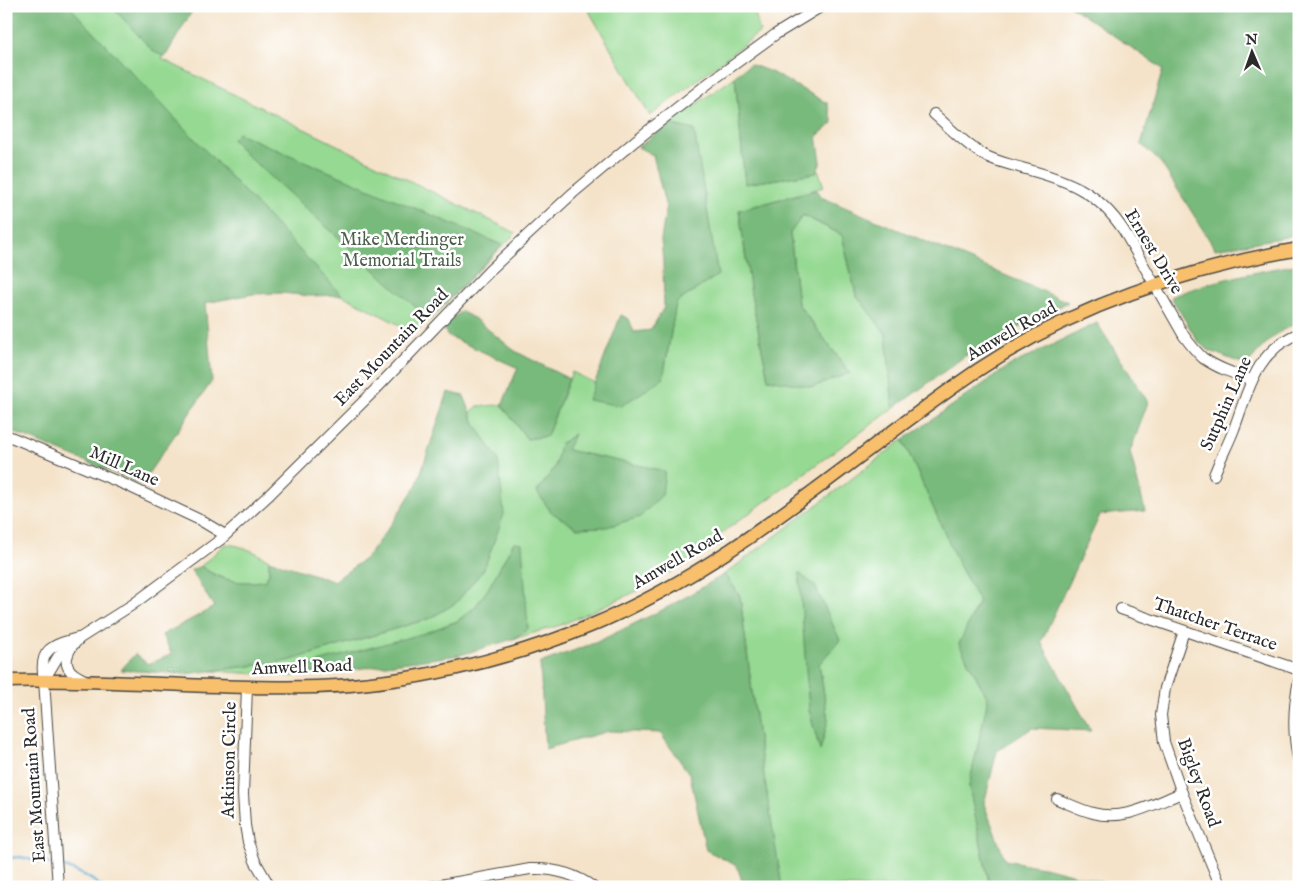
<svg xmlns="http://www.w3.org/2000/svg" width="1305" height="893" font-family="'IM FELL English',serif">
  <rect width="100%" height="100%" fill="#fff"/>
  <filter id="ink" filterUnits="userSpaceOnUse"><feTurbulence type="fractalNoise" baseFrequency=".02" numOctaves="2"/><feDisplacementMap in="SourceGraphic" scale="10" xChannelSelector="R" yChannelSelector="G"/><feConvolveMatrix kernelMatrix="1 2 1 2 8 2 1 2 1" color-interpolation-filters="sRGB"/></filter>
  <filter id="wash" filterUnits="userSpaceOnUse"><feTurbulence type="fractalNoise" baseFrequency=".0096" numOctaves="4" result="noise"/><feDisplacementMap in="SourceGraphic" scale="20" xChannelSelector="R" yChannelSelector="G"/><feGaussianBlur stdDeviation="1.12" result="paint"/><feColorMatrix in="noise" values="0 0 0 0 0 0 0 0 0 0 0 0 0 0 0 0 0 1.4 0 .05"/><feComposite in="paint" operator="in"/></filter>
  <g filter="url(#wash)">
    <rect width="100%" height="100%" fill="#f4e3c9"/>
    <g fill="#95d992" stroke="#60825e" fill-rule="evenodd">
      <path d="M 50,6 L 187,6 L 162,59 L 516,233 L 415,333 L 342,295 Z"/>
      <path d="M 586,6 L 753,6 L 760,32 L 650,116 Z"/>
      <path d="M 735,77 L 745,184 L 816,173 L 818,169 L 824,187 L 739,210 L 751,294 L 768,379 L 850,373 L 798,304 L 790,233 L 802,215 L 842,235 L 856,295 L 886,334 L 893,409 L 719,535 L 723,542 L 635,592 L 561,625 L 513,639 L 528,628 L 514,542 L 488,589 L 475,607 L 457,621 L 425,633 L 310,667 L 310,673 L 293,676 L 211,671 L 288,661 L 431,618 L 475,424 L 471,412 L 478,406 L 502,405 L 527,439 L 547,436 L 572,372 L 595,383 L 589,399 L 663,379 L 676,303 L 694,130 L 668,124 ZM 573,435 L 567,450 L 665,471 L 537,492 L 555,467 Z"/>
      <path d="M 903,440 L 958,563 L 979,601 L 959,644 L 988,699 L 969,786 L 989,883 L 993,887 L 781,887 L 757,731 L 740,596 L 725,574 ZM 800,573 L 840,640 L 819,663 L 828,720 L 820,750 L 809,710 Z"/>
      <path d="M 225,544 C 242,545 255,552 269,560 L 269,573 L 266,580 C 243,585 220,581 201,566 Z"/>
    </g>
    <g fill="#78b97c" stroke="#527254">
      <path d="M 6,6 L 69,6 L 342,295 L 309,296 L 282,293 L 253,294 L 205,303 L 212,381 L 141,484 L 6,429 Z"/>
      <path d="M 111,6 L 195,6 L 165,57 L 154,52 Z"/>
      <path d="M 1070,6 L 1299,6 L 1299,235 L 1215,249 L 1161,163 L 1141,144 L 1163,69 Z"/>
      <path d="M 750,64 L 771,72 L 827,103 L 833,123 L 817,136 L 821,162 L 816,173 L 745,184 L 735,76 Z"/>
      <path d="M 668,124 L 694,130 L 718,275 L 676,303 L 663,379 L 621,406 L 588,400 L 621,315 L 629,319 L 634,332 L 651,330 L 664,307 L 663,261 L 661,240 L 666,208 L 653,155 L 638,147 Z"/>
      <path d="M 238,133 L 502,245 L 430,320 L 241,150 L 232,139 Z"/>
      <path d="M 816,190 L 821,197 L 1068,302 L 965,356 L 893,409 L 886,334 L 856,295 L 842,235 L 803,215 L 790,233 L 798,304 L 850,373 L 813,387 L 768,379 L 751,294 L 739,210 Z"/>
      <path d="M 1299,264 L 1299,323 C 1275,330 1262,348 1246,365 L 1210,351 L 1199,343 L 1171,297 C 1211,280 1256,272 1299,264 Z"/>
      <path d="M 461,311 L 475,319 L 515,351 L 569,379 L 547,436 L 527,439 L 502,405 L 518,368 L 448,336 L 443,328 Z"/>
      <path d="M 1097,323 L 1148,402 L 1130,452 L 1145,511 L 1100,515 L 1041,642 L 1091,731 L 1032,728 L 997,751 L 984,804 L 1005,860 L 1048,868 L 1120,887 L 993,887 L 989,883 L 969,786 L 988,699 L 959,644 L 979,601 L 958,563 L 903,440 L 1009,366 Z"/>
      <path d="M 448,392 L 464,396 L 475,424 L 498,459 L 504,514 L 484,569 L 456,603 L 431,618 L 288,661 L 186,674 L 121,670 L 135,654 L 148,664 L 172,654 L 162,635 L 214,607 L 191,570 L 201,566 C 219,581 244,585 266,580 L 269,573 L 269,560 L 334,581 L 367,557 L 395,519 L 417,484 Z"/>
      <path d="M 574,434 L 567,450 L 665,471 L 662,495 L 640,517 L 607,527 L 577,528 L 551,512 L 537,492 L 555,467 L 560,444 Z"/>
      <path d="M 514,542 L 522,543 L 528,629 L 513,639 L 460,655 L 319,674 L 310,673 L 310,667 L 321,661 L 425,633 L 458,621 L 475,607 L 488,589 Z"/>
      <path d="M 799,573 L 815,586 L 840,640 L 819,664 L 828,720 L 820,751 L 809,710 Z"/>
      <path d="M 725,574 L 740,596 L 757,731 L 782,887 L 744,887 L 737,866 L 706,850 L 690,775 L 660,733 L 609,731 L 545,749 L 540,663 L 597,642 L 670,606 Z"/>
    </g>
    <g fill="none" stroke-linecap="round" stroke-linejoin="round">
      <g stroke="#55a6d0" stroke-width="2.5">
        <path d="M 6,858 L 21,857 L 50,864"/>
        <path d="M 64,867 C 78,871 91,878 102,887"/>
      </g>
    </g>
  </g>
  <g filter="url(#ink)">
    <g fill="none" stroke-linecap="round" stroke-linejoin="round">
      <g stroke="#494743" stroke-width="12">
        <g id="minor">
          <path d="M 934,114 C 949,127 965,144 982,154 C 994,161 1009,164 1022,168 C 1067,180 1097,190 1124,231 L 1184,336 C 1190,344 1196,352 1203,358 C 1217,368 1235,374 1252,380"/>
          <path d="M 6,435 L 126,485 L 200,520 L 225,535"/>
          <path d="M 1214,475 C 1220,459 1228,445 1234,429 C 1249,389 1255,352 1299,333"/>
          <path d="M 1121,609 L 1299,670"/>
          <path d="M 1184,631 L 1165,688 L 1161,715 L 1164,742 L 1182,793 L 1221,887"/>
          <path d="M 71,648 C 61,665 69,673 85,680"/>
          <path d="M 44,680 L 59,655 L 72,646 L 80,638 L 132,605 L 220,540 L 269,495 L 375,390 L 490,270 L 573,193 L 635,141 L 710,82 L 776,34 L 822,6"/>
          <path d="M 1299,680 C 1293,708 1292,734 1299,762"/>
          <path d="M 247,687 L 243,794 L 245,825 L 248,842 L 255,861 L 270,887"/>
          <path d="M 1057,799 C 1069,804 1081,810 1093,813 C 1124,822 1155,803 1182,793"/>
          <path d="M 58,887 L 44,680 C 38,650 51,645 78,638"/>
          <path d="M 429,887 L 530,869 C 554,868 574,873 593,887"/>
        </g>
      </g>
      <g stroke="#494743" stroke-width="15">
        <path id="major" d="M 6,681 C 110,678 213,690 316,687 C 407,684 506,661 590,626 C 737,565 848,458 978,370 C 1074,306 1186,269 1299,249"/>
      </g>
      <use href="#minor" stroke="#fff" stroke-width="10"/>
      <use href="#major" stroke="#f8bf6c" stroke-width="12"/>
    </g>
  </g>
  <g text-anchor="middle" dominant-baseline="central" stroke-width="5" stroke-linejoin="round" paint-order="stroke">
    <g font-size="18" fill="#4b5f4a" stroke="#fff">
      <text x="402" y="240">Mike Merdinger<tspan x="402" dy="21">Memorial Trails</tspan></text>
    </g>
    <g font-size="18" fill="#2b2b2b" stroke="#fff">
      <text transform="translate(1153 252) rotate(59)">Ernest Drive</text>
      <text transform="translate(1012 332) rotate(-30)">Amwell Road</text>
      <text transform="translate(392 348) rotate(-46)">East Mountain Road</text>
      <text transform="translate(1227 404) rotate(-66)">Sutphin Lane</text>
      <text transform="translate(124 467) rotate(24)">Mill Lane</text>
      <text transform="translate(678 560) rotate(-30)">Amwell Road</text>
      <text transform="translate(1215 625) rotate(19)">Thatcher Terrace</text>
      <text transform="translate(302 668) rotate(-2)">Amwell Road</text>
      <text transform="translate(230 760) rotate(-89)">Atkinson Circle</text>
      <text transform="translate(1198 783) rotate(70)">Bigley Road</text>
      <text transform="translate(35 785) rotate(-94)">East Mountain Road</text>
    </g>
  </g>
  <rect width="1305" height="893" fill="none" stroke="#fff" stroke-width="25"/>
  <g transform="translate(1252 52) rotate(358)" stroke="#ffffff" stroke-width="4" paint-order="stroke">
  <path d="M0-4L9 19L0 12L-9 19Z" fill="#2b2b2b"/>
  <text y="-8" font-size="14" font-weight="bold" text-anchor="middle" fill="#2b2b2b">N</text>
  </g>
</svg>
